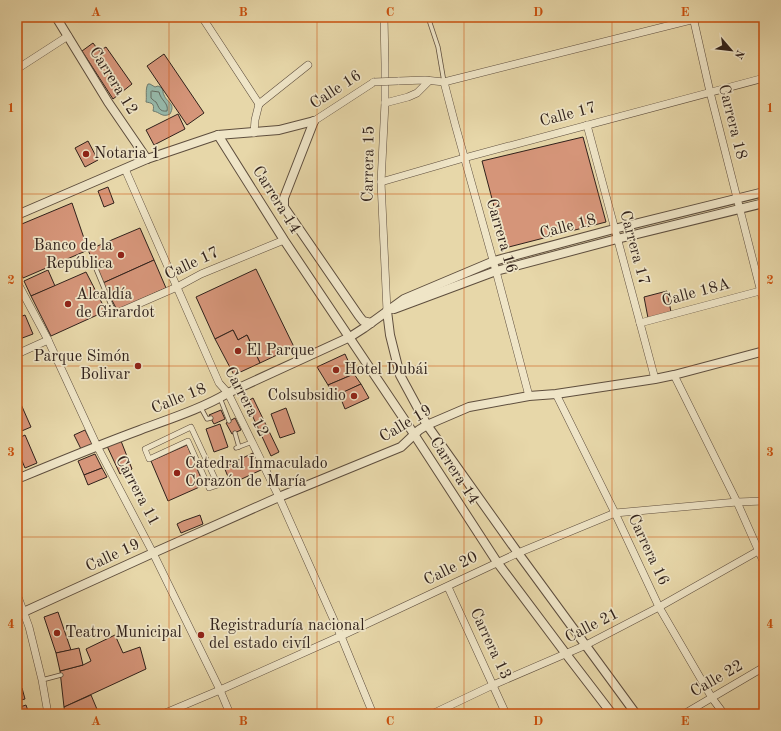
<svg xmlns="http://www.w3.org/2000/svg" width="781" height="731" font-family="'Old Standard TT',serif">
  <rect width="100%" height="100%" fill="#e7d7a9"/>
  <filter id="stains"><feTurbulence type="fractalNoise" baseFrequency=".005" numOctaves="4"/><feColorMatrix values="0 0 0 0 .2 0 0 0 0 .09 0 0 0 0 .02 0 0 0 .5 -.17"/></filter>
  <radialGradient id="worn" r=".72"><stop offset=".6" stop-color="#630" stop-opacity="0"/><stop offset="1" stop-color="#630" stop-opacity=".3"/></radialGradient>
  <path fill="#97b9aa" stroke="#6e7c71" d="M 148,84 L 150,84 L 155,87 L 158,86 L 162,88 C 163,90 163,94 164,95 C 167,103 176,103 170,114 C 162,118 160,112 153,111 C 155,103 151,103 146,102 C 147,96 145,89 148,84 Z"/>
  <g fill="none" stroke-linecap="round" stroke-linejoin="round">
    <path stroke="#646d62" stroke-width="1" d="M 152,91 L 159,92 C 161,101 169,103 167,111 C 159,112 159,107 156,102 C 154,101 152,99 151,98 L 151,92 Z"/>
  </g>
  <g fill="#d59579" stroke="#30211b">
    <path d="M 93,43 L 99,51 L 106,47 L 132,84 L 113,99 L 82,51 Z"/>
    <path d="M 164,54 L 204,113 L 187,125 L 147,66 Z"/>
    <path d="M 178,114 L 185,129 L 154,145 L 146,130 Z"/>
    <path d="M 583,137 L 606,222 L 505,248 L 482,161 Z"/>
    <path d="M 88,141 L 98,160 L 85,167 L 75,148 Z"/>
    <path d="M 108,187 L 114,203 L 104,207 L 98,191 Z"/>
    <path d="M 72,203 L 88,250 L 23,278 L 17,265 L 17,226 Z"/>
    <path d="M 140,228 L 154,260 L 103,283 L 96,268 L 88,250 Z"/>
    <path d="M 154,260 L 166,288 L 117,310 L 103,283 Z"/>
    <path d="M 256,269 L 294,347 L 260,363 L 247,335 L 238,340 L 233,330 L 215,339 L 196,297 Z"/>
    <path d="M 48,270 L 55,286 L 31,296 L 24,281 Z"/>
    <path d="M 86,272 L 106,311 L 51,336 L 31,296 Z"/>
    <path d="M 667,291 L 671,312 L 648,318 L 644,297 Z"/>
    <path d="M 25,315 L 33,334 L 17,340 L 17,318 Z"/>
    <path d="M 233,330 L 238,340 L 247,335 L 260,363 L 234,375 L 215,339 Z"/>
    <path d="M 345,354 L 354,374 L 328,385 L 317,367 Z"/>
    <path d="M 354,374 L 361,384 L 334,397 L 328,385 Z"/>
    <path d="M 361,384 L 369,398 L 345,409 L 339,394 Z"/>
    <path d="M 253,398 L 279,452 L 271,456 L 246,402 Z"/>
    <path d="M 20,402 L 31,427 L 17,433 L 17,403 Z"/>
    <path d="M 286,408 L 295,433 L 280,438 L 271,414 Z"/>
    <path d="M 221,410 L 225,419 L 214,424 L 209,415 Z"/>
    <path d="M 235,418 L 241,430 L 232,434 L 226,423 Z"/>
    <path d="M 220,424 L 228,447 L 214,452 L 206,429 Z"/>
    <path d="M 85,430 L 92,444 L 81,449 L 74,435 Z"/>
    <path d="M 25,435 L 37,463 L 25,468 L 17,449 L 17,439 Z"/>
    <path d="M 121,441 L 132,469 L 120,474 L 107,446 Z"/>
    <path d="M 187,445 L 204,485 L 168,501 L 151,461 Z"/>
    <path d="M 253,453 L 261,470 L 231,484 L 224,467 Z"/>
    <path d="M 95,454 L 102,468 L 84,475 L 78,461 Z"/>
    <path d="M 102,468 L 107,477 L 88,485 L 84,475 Z"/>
    <path d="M 200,515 L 203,524 L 181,533 L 177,524 L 183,521 Z"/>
    <path d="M 58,612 L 71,650 L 56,653 L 44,617 Z"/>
    <path d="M 115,635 L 123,653 L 140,647 L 146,669 L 64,707 L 60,671 L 83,665 L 91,661 L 86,649 Z"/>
    <path d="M 79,648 L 83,665 L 60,671 L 56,653 Z"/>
    <path d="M 22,688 L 25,699 L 17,701 L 17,689 Z"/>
    <path d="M 91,695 L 99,714 L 65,714 L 64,707 Z"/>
    <path d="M 26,705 L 29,714 L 17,714 L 17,708 Z"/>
  </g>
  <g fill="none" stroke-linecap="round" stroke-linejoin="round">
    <g stroke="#5e4e3e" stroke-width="5">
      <g id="service">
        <path d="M 428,17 L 438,47 L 444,82"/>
        <path d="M 94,264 L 113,310"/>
        <path d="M 220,398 L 229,421"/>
        <path d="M 201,408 L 207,419 L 211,418"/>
        <path d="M 235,433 L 239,447"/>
        <path d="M 236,448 L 252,442"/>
        <path d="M 42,680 L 61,675"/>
      </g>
    </g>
    <g stroke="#5e4e3e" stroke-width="6">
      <path id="pedestrian" d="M 191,427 L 218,485 L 209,488 L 188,441 L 149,459 L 145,449 Z"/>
    </g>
    <g stroke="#5e4e3e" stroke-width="8">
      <g id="minor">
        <path d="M 202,17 L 259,104"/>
        <path d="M 384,17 L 385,64 L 385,103 L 381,182 L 387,311"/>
        <path d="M 693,17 L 710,92 L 764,304"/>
        <path d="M 17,69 L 68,36"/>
        <path d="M 398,81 L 425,80 L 444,82 L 703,17"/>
        <path d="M 444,82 L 455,124 L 496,271 L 529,396"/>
        <path d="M 385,103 L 408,97 L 417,93 L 429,81"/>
        <path d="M 259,104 L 308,65"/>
        <path d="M 314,121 L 374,82"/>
        <path d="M 587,125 L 655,379"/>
        <path d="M 254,133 L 255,120 L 259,104"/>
        <path d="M 125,169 L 219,383 L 228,393 L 279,497 L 341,636 L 373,714"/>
        <path d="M 381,182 L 464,158 L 764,78"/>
        <path d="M 17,282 L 48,340 L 97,446 L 153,553 L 220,690 L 230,714"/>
        <path d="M 113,310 L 115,314 L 177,287 L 201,274 L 284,240"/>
        <path d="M 640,323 L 760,291"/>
        <path d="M 17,354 L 48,340"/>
        <path d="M 674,375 L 737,502 L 764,563"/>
        <path d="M 556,394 L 615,513 L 659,607 L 712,698 L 724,714"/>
        <path d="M 448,587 L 506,714"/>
        <path d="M 17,594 L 29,627 L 42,680 L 48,714"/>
        <path d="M 163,714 L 220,690 L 341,636 L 518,553 L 615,513 L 737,502 L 764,501"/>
        <path d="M 432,714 L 493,685 L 586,645 L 659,607 L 758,551"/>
        <path d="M 684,714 L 764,667"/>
      </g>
    </g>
    <g stroke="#5e4e3e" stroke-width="10">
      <g id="tertiary">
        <path d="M 56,17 L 108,102 L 147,159"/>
        <path d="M 314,121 L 284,198 L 284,207 L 359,316 L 363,321 L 371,323"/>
        <path d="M 218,135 L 284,240 L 408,425 L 497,562 L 566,654 L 612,714"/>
        <path d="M 17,215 L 147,159 L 218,135 L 279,130 L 314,121"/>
        <path d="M 394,309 L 496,271 L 617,239 L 764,203"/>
        <path d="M 387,311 L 390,335 L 400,375 L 427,425 L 518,553 L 636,714"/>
        <path d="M 17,479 C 58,462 99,445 140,430 C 169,419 201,409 228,393 L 350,337 L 364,328 L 404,299 L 494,261 L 614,229 L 764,192"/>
        <path d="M 17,615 L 153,553 L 279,497 L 401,447 L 419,430 L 427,425 L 469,407 L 529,396 L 556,394 L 655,379 L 674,375 L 764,351"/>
      </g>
    </g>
    <use href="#service" stroke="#efe5c7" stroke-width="3.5"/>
    <use href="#pedestrian" stroke="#efe5c7" stroke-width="5"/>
    <use href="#minor" stroke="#efe5c7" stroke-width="7"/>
    <use href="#tertiary" stroke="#efe5c7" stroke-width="8"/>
    <g stroke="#5e4e3e" stroke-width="8" stroke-linecap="butt">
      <path id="minor-bridge" d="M 374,82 L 398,81"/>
    </g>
    <use href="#minor-bridge" stroke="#efe5c7" stroke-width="7"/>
  </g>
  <path fill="none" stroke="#cc510e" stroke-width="1" stroke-opacity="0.55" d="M 169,17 L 169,714M 317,17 L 317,714M 464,17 L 464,714M 612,17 L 612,714M 17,194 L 764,194M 17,366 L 764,366M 17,537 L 764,537"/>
  <g fill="#8f2418" stroke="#efe5c7" stroke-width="1.5">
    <circle cx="86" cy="154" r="4"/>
    <circle cx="121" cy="255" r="4"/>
    <circle cx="68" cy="304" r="4"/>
    <circle cx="238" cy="351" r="4"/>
    <circle cx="138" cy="366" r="4"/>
    <circle cx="336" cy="370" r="4"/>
    <circle cx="354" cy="396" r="4"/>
    <circle cx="177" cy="473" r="4"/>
    <circle cx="57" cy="633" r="4"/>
    <circle cx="201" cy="635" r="4"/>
  </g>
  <g text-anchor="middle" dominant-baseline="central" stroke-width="3.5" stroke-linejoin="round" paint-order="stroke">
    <g font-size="16" fill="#30211b" stroke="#efe5c7">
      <text transform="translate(113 81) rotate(58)">Carrera 12</text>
      <text transform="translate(336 90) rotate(-33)">Calle 16</text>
      <text transform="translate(568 115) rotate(-15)">Calle 17</text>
      <text transform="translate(732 122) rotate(76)">Carrera 18</text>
      <text transform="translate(369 164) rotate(-89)">Carrera 15</text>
      <text transform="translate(276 200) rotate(58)">Carrera 14</text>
      <text transform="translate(568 227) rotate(-15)">Calle 18</text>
      <text transform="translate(501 236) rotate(74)">Carrera 16</text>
      <text transform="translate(634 248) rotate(75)">Carrera 17</text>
      <text transform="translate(192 264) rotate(-25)">Calle 17</text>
      <text transform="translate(696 293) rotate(-15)">Calle 18A</text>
      <text transform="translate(179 399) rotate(-22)">Calle 18</text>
      <text transform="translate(246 402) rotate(62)">Carrera 12</text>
      <text transform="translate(406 424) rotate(-31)">Calle 19</text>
      <text transform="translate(454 471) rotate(57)">Carrera 14</text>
      <text transform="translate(137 491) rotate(62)">Carrera 11</text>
      <text transform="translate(648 550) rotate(65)">Carrera 16</text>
      <text transform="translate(113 556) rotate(-25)">Calle 19</text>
      <text transform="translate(451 569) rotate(-26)">Calle 20</text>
      <text transform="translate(592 626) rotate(-27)">Calle 21</text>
      <text transform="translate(490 644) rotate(65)">Carrera 13</text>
      <text transform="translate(717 679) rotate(-30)">Calle 22</text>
    </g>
    <g font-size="16" fill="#30211b" stroke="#efe5c7" text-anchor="start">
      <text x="94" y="154">Notaria 1</text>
      <text x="113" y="246" text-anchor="end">Banco de la<tspan x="113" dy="18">República</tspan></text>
      <text x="76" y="295">Alcaldía<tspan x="76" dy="18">de Girardot</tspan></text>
      <text x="246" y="351">El Parque</text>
      <text x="130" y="357" text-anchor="end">Parque Simón<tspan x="130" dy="18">Bolivar</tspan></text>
      <text x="344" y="370">Hotel Dubái</text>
      <text x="346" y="396" text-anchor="end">Colsubsidio</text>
      <text x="185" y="464">Catedral Inmaculado<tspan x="185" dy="18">Corazón de María</tspan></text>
      <text x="209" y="626">Registraduría nacional<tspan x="209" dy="18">del estado civíl</tspan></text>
      <text x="65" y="633">Teatro Municipal</text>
    </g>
  </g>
  <rect width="781" height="731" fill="none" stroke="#e7d7a9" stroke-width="44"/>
  <g transform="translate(731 50) rotate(118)" stroke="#efe5c7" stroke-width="3" paint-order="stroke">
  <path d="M0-3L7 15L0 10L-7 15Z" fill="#30211b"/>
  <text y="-6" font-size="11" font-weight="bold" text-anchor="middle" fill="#30211b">N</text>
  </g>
  <rect x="22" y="22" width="737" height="687" fill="none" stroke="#cc510e" stroke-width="1.5"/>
  <g font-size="13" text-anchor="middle" font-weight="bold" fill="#cc510e">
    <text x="96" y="16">A</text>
    <text x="243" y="16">B</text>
    <text x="390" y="16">C</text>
    <text x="538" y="16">D</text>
    <text x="685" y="16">E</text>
    <text x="11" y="112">1</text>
    <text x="770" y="112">1</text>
    <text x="11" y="284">2</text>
    <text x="770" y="284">2</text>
    <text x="11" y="456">3</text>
    <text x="770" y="456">3</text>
    <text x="11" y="628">4</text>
    <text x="770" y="628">4</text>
    <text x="96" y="725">A</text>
    <text x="243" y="725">B</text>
    <text x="390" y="725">C</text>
    <text x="538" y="725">D</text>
    <text x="685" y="725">E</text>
  </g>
  <rect width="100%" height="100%" filter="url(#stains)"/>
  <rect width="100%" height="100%" fill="url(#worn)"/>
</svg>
